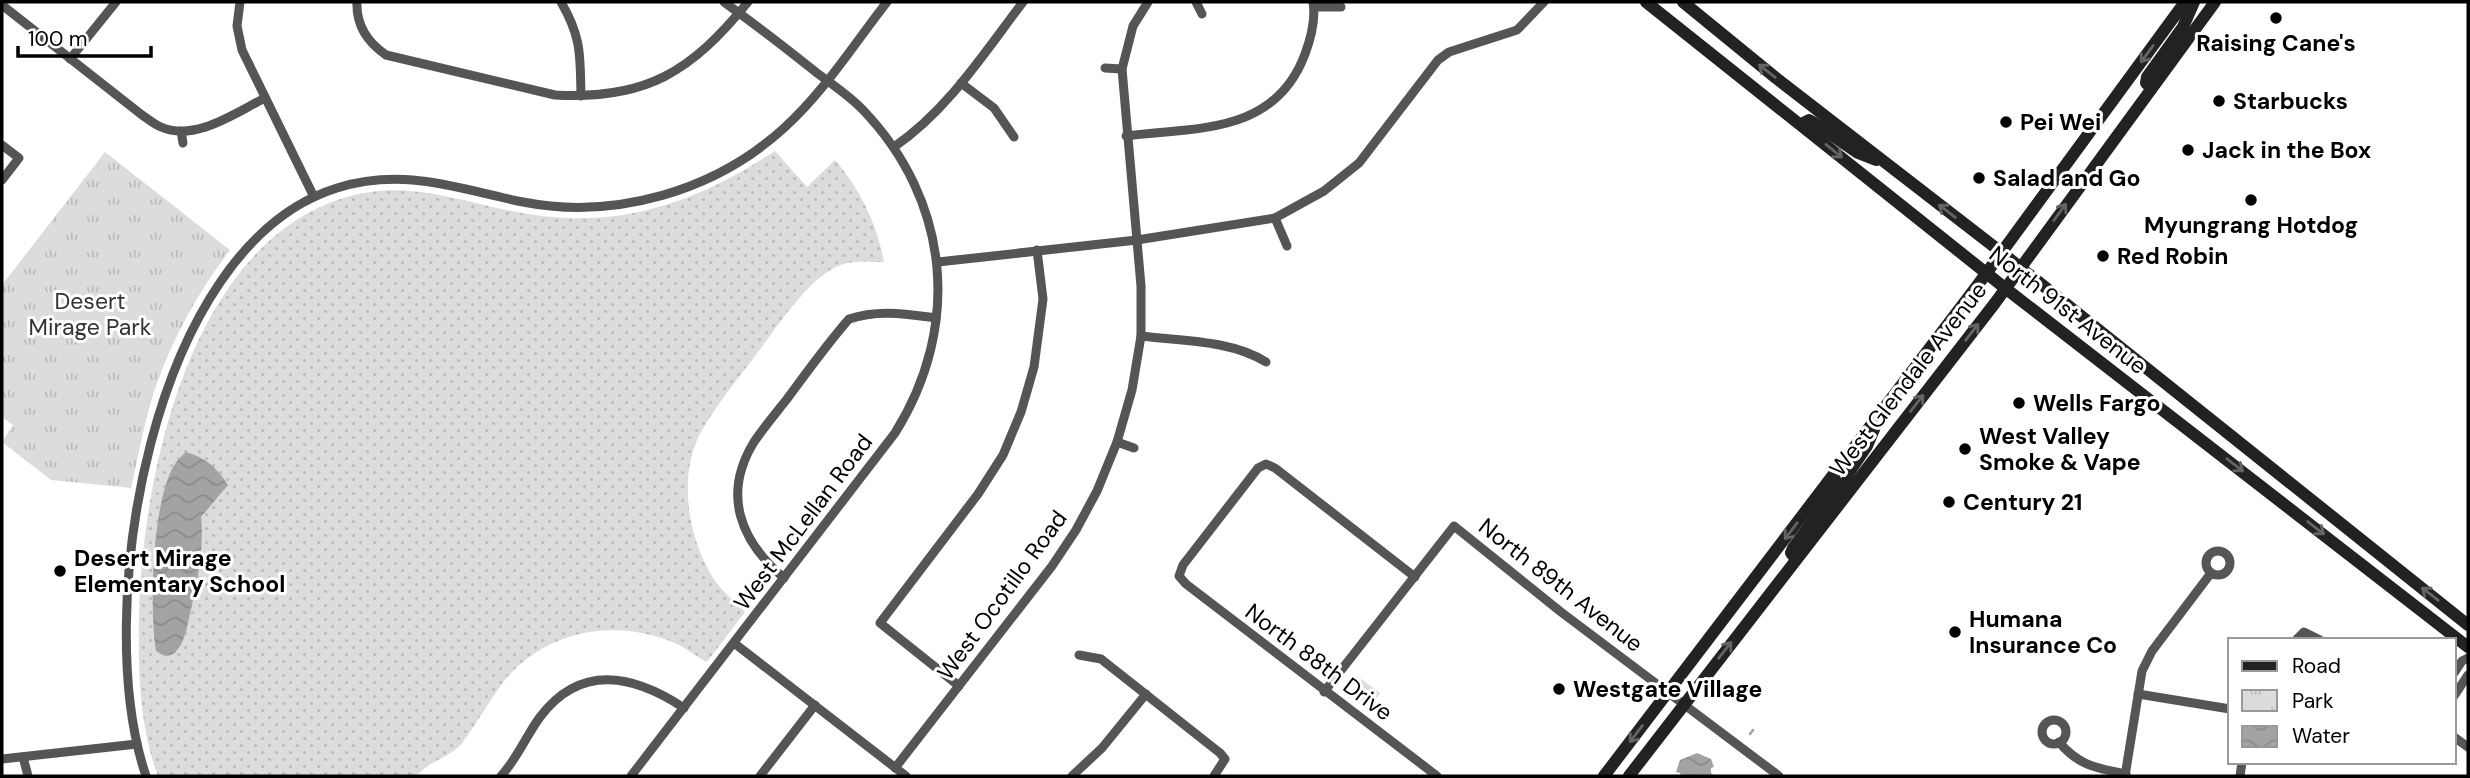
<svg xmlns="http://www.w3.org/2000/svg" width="2470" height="778" font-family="'DM Sans',sans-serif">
  <defs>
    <pattern id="grass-dots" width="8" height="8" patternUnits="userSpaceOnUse" patternTransform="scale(1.75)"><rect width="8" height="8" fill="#dcdcdc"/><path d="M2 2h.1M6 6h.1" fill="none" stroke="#bbb" stroke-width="1.8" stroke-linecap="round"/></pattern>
    <pattern id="park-tufts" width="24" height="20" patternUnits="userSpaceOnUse" patternTransform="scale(1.75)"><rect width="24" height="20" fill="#dcdcdc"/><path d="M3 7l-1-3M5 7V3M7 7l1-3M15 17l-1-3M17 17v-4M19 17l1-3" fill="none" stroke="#bbb"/></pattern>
    <pattern id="water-waves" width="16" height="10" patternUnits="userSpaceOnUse" patternTransform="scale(1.75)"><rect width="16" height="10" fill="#a3a3a3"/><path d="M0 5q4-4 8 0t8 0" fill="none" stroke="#8b8b8b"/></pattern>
  </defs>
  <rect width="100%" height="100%" fill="#fff"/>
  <path fill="url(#grass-dots)" d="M 775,151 L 807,187 L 835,160 C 860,189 877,224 884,262 C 872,262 858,261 847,263 C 813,270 778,326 758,352 C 739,377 718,403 702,430 C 676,475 688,546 719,586 C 726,595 737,603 745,612 L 707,662 C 696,656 686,648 675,643 C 615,618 547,630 505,680 C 490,699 478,722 463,742 C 449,759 429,760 417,776 L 158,776 C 139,726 138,670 139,617 C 142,474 191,236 354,195 C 404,182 453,198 502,209 C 607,233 687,209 775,151 Z"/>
  <path fill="url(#park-tufts)" d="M 105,152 L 230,250 C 199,291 175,334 157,383 C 145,417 139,453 131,488 L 51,480 L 2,442 L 13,425 L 2,417 L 2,285 Z"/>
  <path fill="#dcdcdc" d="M 1361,679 L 1380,693 L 1368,710 L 1349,695 Z"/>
  <g fill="url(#water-waves)">
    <path d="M 186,452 C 206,458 217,468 228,485 L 201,517 C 205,555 194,595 186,632 C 181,647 173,664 156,651 C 149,609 152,499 175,464 C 177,460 182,456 186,452 Z"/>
    <path d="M 1697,753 L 1711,759 L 1714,767 L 1711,768 L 1711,773 L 1715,776 L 1681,776 L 1680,773 L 1676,772 L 1680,760 Z"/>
  </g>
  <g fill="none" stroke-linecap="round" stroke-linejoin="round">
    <path stroke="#a3a3a3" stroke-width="2.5" d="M 1750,734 L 1753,730"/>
    <g stroke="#555" stroke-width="9">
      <path d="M 240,2 L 237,26 L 242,50 L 314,197"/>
      <path d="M 357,2 C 356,25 367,42 386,55 L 555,95 C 646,100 691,72 748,2"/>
      <path d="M 561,2 C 582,38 580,56 581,96"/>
      <path d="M 1196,2 L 1202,14"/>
      <path d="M 2,5 L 142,115 C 148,119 155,125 161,127 C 195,142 235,113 265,98"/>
      <path d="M 1314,7 L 1341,7"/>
      <path d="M 70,59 L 116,2"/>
      <path d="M 1105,68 L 1122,69"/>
      <path d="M 961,83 L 994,108 L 1014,137"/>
      <path d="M 181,131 L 183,143"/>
      <path d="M 1126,136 C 1196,127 1275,135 1305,54 C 1311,38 1316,20 1313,2"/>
      <path d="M 2,145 L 19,158 L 2,180"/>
      <path d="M 894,147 C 948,110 984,53 1023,2"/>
      <path d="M 1275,218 L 1287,246"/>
      <path d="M 938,262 L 1137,240 L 1275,218 L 1324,191 L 1359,163 L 1438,60 L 1449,52 L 1517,30 L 1544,2"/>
      <path d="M 1141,336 C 1182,341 1231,340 1266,362"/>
      <path d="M 1117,442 L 1134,448"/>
      <circle cx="2218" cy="563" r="12"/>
      <path d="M 1415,577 L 1275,468 L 1266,464 L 1258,468 L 1183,565 L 1179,576 L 1186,584 L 1437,776"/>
      <path d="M 784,578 C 740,541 722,494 754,442 C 764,427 776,413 787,399 C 807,372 827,344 849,319 C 878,309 906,314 936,318"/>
      <path d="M 2296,640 L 2304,632 L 2320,640"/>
      <path d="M 734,643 L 906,776"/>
      <path d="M 1079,655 L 1101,659 L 1220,753 L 1225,759 L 1214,776"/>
      <path d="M 2454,673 L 2462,661 L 2468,658"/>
      <path d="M 959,686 L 880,623 L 978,494 L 1003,455 L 1021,412 L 1034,367 L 1043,299 L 1037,250"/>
      <path d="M 1324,692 L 1454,526 L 1561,612 L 1779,776"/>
      <path d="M 2138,694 L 2230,709"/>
      <path d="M 2454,696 L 2468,675"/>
      <circle cx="2054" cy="732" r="12"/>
      <path d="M 2454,737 L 2468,747"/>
      <path d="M 2059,742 C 2079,766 2096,768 2126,774"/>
      <path d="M 23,757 L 28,776"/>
      <path d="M 2,759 L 137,744"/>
      <path d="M 895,768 L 1052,566 L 1076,530 L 1097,491 L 1117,442 L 1132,390 L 1141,336 L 1141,286 L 1122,69 L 1133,26 L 1148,2"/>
      <path d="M 146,776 C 91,615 150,246 337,188 C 405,167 458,189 523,202 C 615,220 715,191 784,128 C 824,92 854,44 887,2"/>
      <path d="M 501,776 C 517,759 526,736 540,717 C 581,663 634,675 684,708"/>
      <path d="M 631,776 L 895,433 C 962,326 950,201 863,110 C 850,96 833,85 817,73 C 787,49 756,25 724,2"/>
      <path d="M 760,776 L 815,705"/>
      <path d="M 1072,776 L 1102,748 L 1146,694"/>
      <path d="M 2125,776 L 2142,671 L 2152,651 L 2211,573"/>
      <path d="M 2240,776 L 2242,762"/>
    </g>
    <g stroke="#222" stroke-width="12">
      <path d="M 1646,2 L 2005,288 L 2468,647"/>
      <path d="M 1683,2 L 1776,78 L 2001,252 L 2468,625"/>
      <path d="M 2151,88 L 2146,83 L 2147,77 L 2183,27 L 2194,2"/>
      <path d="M 1801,124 L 1809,120 L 1813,122 L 1858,153 L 1876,160"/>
      <path d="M 1847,492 L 1848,474 L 1867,446 L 1875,427"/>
      <path d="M 1795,558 L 1791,553 L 1793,548 L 1837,488 L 1838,483 L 1832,477"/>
      <path d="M 1604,776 L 1977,286 L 2185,2"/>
      <path d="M 1629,776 L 1995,303 L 2215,2"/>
    </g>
  </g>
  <defs><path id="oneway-shaft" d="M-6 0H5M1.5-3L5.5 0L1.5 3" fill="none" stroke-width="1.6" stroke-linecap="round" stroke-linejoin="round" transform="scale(1.75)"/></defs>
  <g stroke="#646464">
    <use href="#oneway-shaft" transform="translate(2147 54) rotate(126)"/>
    <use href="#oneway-shaft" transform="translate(1767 71) rotate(-142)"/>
    <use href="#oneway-shaft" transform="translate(1834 151) rotate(39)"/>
    <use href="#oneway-shaft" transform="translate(1947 211) rotate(-142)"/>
    <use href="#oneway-shaft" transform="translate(2060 212) rotate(-54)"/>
    <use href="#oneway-shaft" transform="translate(1972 332) rotate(-52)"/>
    <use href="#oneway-shaft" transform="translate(1917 403) rotate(-52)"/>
    <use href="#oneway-shaft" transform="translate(2235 465) rotate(38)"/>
    <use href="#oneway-shaft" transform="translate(2316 528) rotate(38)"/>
    <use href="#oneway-shaft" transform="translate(1791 531) rotate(127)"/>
    <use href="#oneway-shaft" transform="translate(2430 594) rotate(-142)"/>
    <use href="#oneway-shaft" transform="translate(1725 650) rotate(-52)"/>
    <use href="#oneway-shaft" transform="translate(1636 734) rotate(127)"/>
  </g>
  <g fill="#000" stroke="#fff" stroke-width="2.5">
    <circle cx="2276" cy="18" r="7"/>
    <circle cx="2219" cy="101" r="7"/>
    <circle cx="2006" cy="122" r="7"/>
    <circle cx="2188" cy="150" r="7"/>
    <circle cx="1979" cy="178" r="7"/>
    <circle cx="2251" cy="200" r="7"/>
    <circle cx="2103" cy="256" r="7"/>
    <circle cx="2019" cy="403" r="7"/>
    <circle cx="1965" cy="449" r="7"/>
    <circle cx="1949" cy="502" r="7"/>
    <circle cx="60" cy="571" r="7"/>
    <circle cx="1955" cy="632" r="7"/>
    <circle cx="1559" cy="689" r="7"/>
  </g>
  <g text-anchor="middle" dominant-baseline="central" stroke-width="6" stroke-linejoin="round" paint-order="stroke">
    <g font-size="23" font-weight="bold" fill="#000" stroke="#fff" text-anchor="start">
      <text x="2276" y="43" text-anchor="middle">Raising Cane's</text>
      <text x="2233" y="101">Starbucks</text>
      <text x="2020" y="122">Pei Wei</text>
      <text x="2202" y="150">Jack in the Box</text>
      <text x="1993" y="178">Salad and Go</text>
      <text x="2251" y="225" text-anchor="middle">Myungrang Hotdog</text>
      <text x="2117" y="256">Red Robin</text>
      <text x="2033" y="403">Wells Fargo</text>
      <text x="1979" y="436">West Valley<tspan x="1979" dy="26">Smoke &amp; Vape</tspan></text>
      <text x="1963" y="502">Century 21</text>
      <text x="74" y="558">Desert Mirage<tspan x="74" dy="26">Elementary School</tspan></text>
      <text x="1969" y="619">Humana<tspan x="1969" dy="26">Insurance Co</tspan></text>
      <text x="1573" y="689">Westgate Village</text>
    </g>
    <g font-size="23" fill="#333" stroke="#fff">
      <text x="90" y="301">Desert<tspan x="90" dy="26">Mirage Park</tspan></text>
    </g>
    <g font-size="23" fill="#000" stroke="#fff">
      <text transform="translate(2068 310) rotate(38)">North 91st Avenue</text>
      <text transform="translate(1908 379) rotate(-52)">West Glendale Avenue</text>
      <text transform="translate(803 522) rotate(-53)">West McLellan Road</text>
      <text transform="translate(1561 585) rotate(38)">North 89th Avenue</text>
      <text transform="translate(1002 595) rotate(-54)">West Ocotillo Road</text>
      <text transform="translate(1319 662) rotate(37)">North 88th Drive</text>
    </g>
  </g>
  <rect width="2470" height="778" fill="none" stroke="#000000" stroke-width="7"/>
  <rect x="2228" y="638" width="228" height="126" fill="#ffffff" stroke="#999999" stroke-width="2"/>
  <rect x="2242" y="661" width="35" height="10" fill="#222222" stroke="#999999" stroke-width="2"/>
  <text x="2292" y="673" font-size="21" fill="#000000">Road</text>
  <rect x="2242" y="690" width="35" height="21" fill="url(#park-tufts)" stroke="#999999" stroke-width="2"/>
  <text x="2292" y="708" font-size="21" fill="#000000">Park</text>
  <rect x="2242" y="726" width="35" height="21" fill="url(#water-waves)" stroke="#999999" stroke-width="2"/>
  <text x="2292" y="743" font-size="21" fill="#000000">Water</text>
  <path d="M18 46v10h133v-10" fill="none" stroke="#000000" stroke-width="3.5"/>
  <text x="28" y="46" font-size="21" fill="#000000" stroke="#ffffff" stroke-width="5" paint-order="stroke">100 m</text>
</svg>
